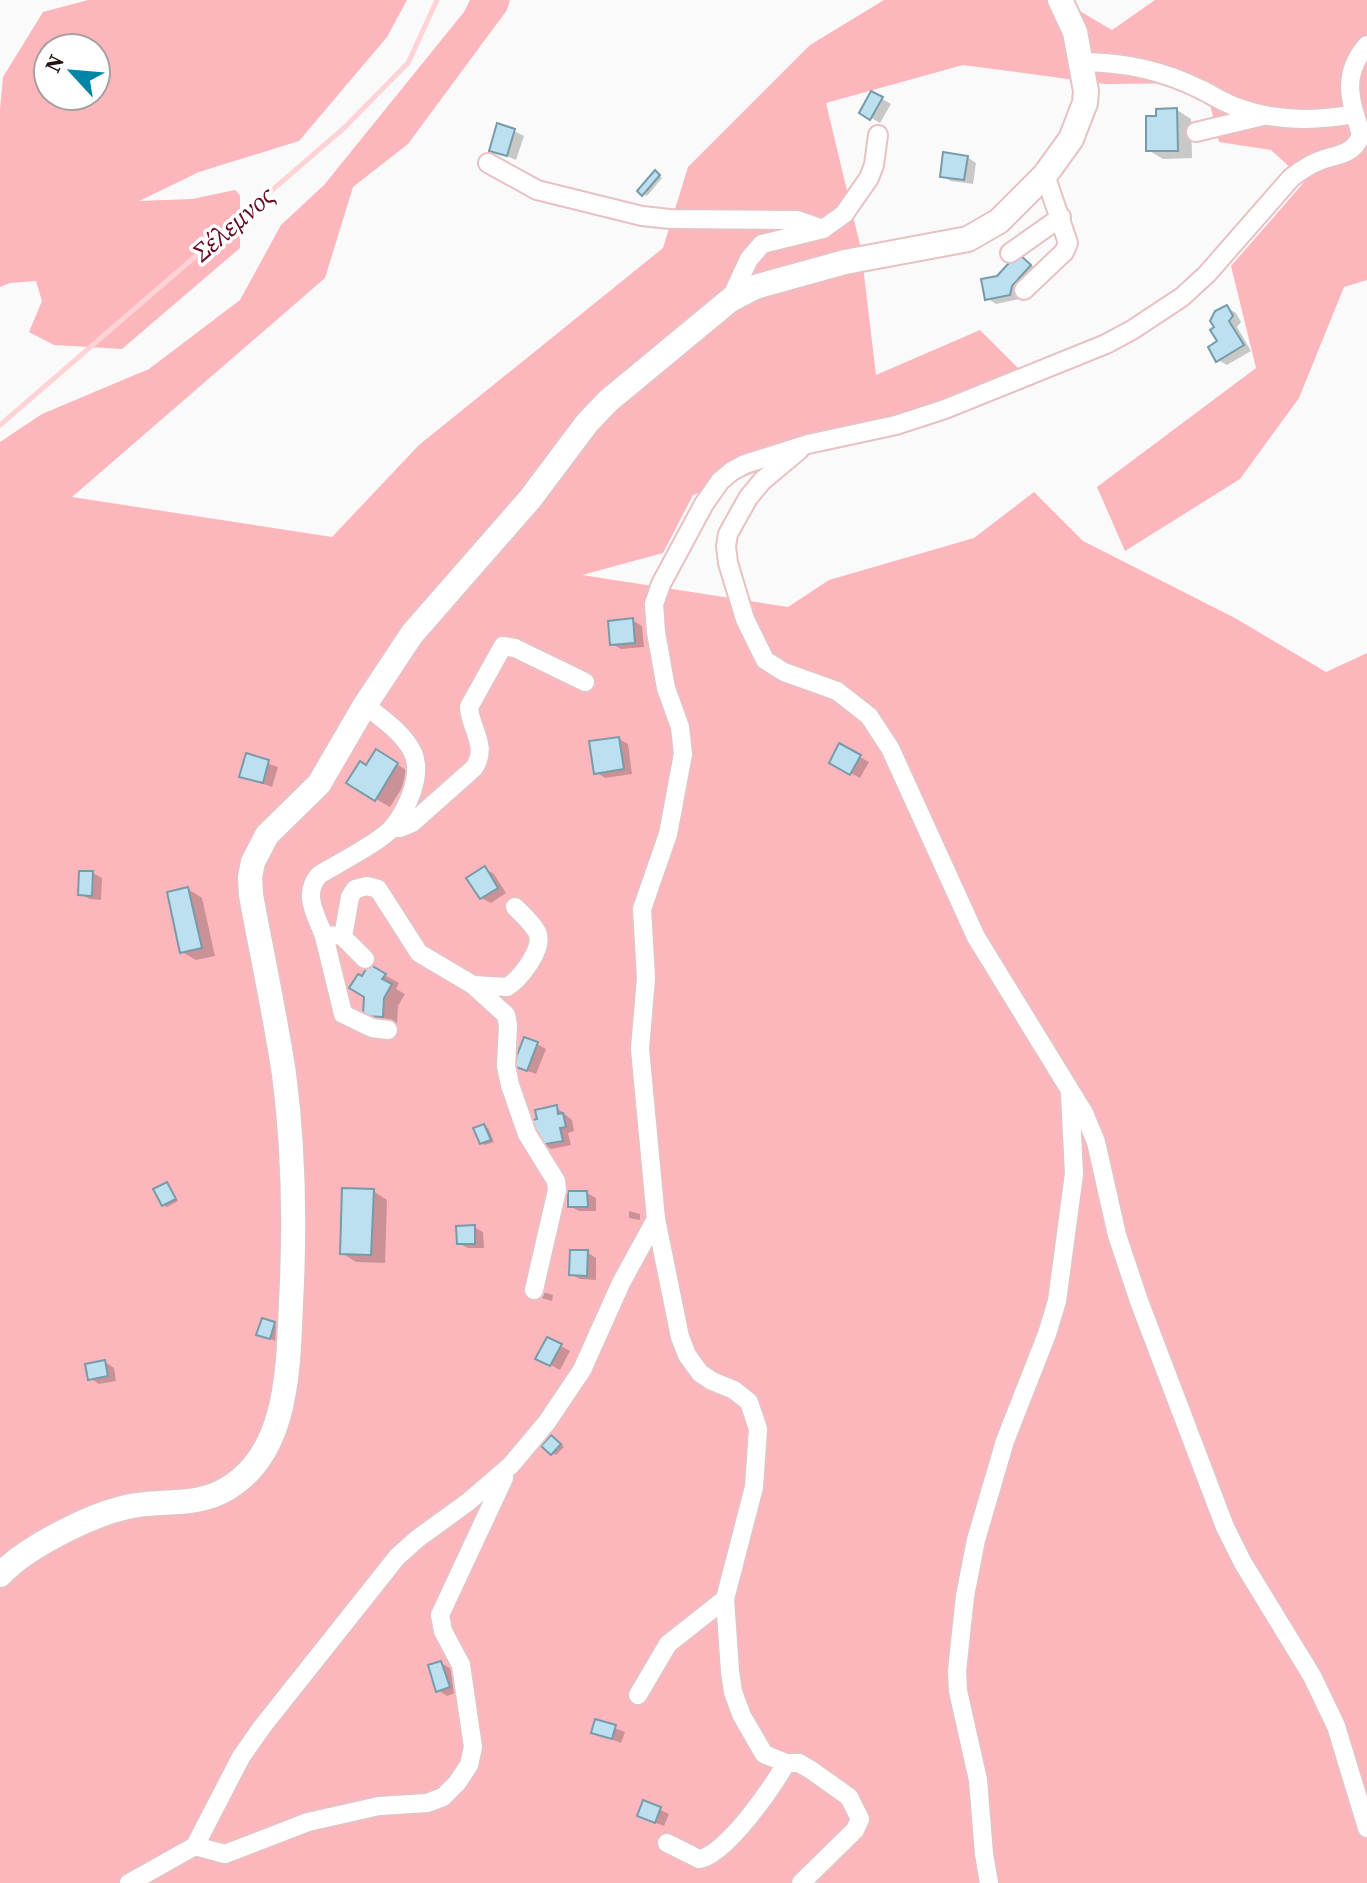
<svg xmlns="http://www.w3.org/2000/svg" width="1367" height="1883" font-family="'Source Serif 4',serif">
  <rect width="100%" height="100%" fill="#fafafa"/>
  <g fill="#fdb6bc" fill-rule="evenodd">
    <path d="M 88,0 L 407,0 L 387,37 L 299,141 L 199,172 L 139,201 L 192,199 L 235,190 L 240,195 L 240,248 L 122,349 L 54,345 L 29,332 L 42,301 L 36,281 L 10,283 L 0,287 L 0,109 L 3,77 L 43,12 ZM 48,48 L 96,48 L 96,96 L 48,96 Z"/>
    <path d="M 470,0 L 510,0 L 507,10 L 408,144 L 353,187 L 325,278 L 72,497 L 332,537 L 419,445 L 663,248 L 688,167 L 810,45 L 884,0 L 1061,0 L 1112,30 L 1155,0 L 1367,0 L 1367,280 L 1344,287 L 1299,398 L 1240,479 L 1125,551 L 1097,487 L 1256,368 L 1231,266 L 1305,181 L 1271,150 L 1219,142 L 1205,83 L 1105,84 L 963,65 L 826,103 L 861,249 L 876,375 L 980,330 L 1035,385 L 816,451 L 693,495 L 663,553 L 582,575 L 788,607 L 829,580 L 974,538 L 1034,492 L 1083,541 L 1235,618 L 1326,672 L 1367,653 L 1367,1883 L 0,1883 L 0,442 L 42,414 L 149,369 L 240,300 L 281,225 L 324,185 L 464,12 Z"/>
  </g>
  <g fill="#0003">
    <path d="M 872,93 L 891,104 L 880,123 L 861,112 Z"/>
    <path d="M 1177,110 L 1191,119 L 1192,158 L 1163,159 L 1148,150 L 1158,118 Z"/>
    <path d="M 514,131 L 524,136 L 516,160 L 491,150 Z"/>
    <path d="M 967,157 L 976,163 L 973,184 L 951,181 L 942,176 Z"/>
    <path d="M 659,175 L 662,178 L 647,196 L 640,191 Z"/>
    <path d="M 1019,256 L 1039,271 L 1021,291 L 1019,299 L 996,304 L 987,298 L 998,278 Z"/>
    <path d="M 1227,308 L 1236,313 L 1241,322 L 1237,327 L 1251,351 L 1227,365 L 1218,360 L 1220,342 L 1217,328 Z"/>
    <path d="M 632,620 L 642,626 L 644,647 L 621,649 L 612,644 Z"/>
    <path d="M 619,739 L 628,744 L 632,774 L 605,778 L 596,772 Z"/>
    <path d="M 840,746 L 869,762 L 860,778 L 831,762 Z"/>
    <path d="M 377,752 L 411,773 L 390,807 L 376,799 L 367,767 Z"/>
    <path d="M 247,756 L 278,767 L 272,787 L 241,776 Z"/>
    <path d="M 485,868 L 494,874 L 506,893 L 491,903 L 481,898 Z"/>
    <path d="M 93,873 L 102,878 L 101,900 L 90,899 L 80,894 Z"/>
    <path d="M 188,889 L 202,898 L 215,956 L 196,960 L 182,952 Z"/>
    <path d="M 370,967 L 399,983 L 396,989 L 405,994 L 398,1006 L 397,1024 L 379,1023 L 365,1015 L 366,996 L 363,979 Z"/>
    <path d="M 537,1044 L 546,1049 L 536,1074 L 525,1070 Z"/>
    <path d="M 556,1107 L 572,1120 L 574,1131 L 568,1133 L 571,1145 L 551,1149 L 542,1144 L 540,1120 Z"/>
    <path d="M 484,1126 L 488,1128 L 494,1142 L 485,1145 L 481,1143 Z"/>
    <path d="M 167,1185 L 178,1201 L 167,1207 L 163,1205 Z"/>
    <path d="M 373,1191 L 387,1200 L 385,1263 L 356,1262 L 342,1253 Z"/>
    <path d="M 587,1193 L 596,1198 L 596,1211 L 579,1211 L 570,1206 Z"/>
    <path d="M 629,1211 L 640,1214 L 640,1220 L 629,1218 Z"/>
    <path d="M 474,1227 L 483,1232 L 484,1248 L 468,1248 L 458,1243 Z"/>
    <path d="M 587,1252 L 596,1258 L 596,1280 L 580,1279 L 571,1274 Z"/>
    <path d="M 540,1291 L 553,1295 L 552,1301 L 538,1297 Z"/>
    <path d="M 263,1320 L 284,1329 L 280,1343 L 259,1334 Z"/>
    <path d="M 548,1339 L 570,1351 L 560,1370 L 538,1358 Z"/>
    <path d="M 105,1362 L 114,1368 L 116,1381 L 99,1384 L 90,1378 Z"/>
    <path d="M 555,1439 L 564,1447 L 556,1455 L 552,1453 Z"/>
    <path d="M 441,1663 L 450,1668 L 458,1692 L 447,1696 L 438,1690 Z"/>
    <path d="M 596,1721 L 625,1732 L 621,1743 L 593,1732 Z"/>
    <path d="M 644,1802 L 669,1814 L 664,1826 L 648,1820 Z"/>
  </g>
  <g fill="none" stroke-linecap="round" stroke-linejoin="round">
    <path stroke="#fed3d6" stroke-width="5" d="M 0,425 L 344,128 L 408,63 L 437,0"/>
  </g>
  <g fill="#bce0ef" stroke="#789ba9" stroke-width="2">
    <path d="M 871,91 L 883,97 L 870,120 L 859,113 Z"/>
    <path d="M 1177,108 L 1178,151 L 1146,151 L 1146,116 L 1156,116 L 1156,109 Z"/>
    <path d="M 497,123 L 515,129 L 507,156 L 489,151 Z"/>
    <path d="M 943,152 L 968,156 L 964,180 L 940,177 Z"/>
    <path d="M 655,170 L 660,175 L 642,196 L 637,191 Z"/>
    <path d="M 1018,253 L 1031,265 L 1012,286 L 1010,295 L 985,300 L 981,279 L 997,276 Z"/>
    <path d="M 1227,305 L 1233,316 L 1229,321 L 1244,345 L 1216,362 L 1208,347 L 1217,341 L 1210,330 L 1214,327 L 1210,321 L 1215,311 Z"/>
    <path d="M 633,618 L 635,643 L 610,645 L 608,621 Z"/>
    <path d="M 619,737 L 624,769 L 594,774 L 589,741 Z"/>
    <path d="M 839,743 L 861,755 L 850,775 L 829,763 Z"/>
    <path d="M 376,749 L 398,763 L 375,801 L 346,783 L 360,761 L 366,765 Z"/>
    <path d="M 246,753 L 269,760 L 263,783 L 239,777 Z"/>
    <path d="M 485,866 L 498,888 L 480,899 L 466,878 Z"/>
    <path d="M 79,871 L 93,871 L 92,896 L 78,895 Z"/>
    <path d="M 188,887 L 202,948 L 180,953 L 167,892 Z"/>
    <path d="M 369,964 L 386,974 L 382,979 L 392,984 L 384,998 L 383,1017 L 363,1016 L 364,997 L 349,988 L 358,974 L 362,976 Z"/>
    <path d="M 524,1037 L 538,1042 L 527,1071 L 513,1066 Z"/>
    <path d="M 557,1105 L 558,1114 L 563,1113 L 566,1127 L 560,1128 L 563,1141 L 540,1145 L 529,1121 L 537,1119 L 535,1110 Z"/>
    <path d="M 484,1124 L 491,1140 L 480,1144 L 473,1128 Z"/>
    <path d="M 167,1182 L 176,1199 L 162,1206 L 153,1189 Z"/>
    <path d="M 342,1188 L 374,1189 L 371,1255 L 340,1254 Z"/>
    <path d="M 568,1191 L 587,1191 L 588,1207 L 568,1207 Z"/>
    <path d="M 475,1225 L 475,1244 L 457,1244 L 456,1226 Z"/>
    <path d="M 570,1250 L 588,1250 L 587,1276 L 569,1275 Z"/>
    <path d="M 262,1318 L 275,1322 L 270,1339 L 256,1335 Z"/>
    <path d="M 547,1337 L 562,1344 L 550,1366 L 535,1359 Z"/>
    <path d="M 105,1360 L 108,1376 L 88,1380 L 85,1364 Z"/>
    <path d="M 551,1435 L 561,1444 L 551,1455 L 541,1446 Z"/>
    <path d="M 441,1661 L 450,1687 L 436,1692 L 428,1665 Z"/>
    <path d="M 595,1719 L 616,1725 L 612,1739 L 591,1733 Z"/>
    <path d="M 643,1800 L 661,1807 L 655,1823 L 637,1816 Z"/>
  </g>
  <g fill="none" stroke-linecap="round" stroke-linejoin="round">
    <g stroke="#e7c1c3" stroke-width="22">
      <g id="minor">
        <path d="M 1081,62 C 1123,62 1162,70 1200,89 C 1213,95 1225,104 1239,108 C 1276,122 1316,121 1355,114"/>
        <path d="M 1196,132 L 1263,116"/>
        <path d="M 488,163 L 537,190 L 642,216 L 670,219 L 797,220 L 823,229"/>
        <path d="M 1010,253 L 1061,217"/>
        <path d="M 1024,290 L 1064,252 L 1068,243 L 1045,175"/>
        <path d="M 730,300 L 749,259 L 762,244 L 823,229 L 844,214 L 869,178 L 874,165 L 878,135"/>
        <path d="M 799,450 L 762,481 L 748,498 L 728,534 L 726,546 L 728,563 L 745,619 L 765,660 L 784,672 L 837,691 L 869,716 L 890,748 L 976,937 L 1084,1113 L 1096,1142 L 1117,1235 L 1139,1301 L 1225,1527 L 1243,1563 L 1312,1676 L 1336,1726 L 1367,1828"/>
        <path d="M 365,705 C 382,719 404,733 413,753 C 423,775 407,810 392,828 C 379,843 338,863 319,875 C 302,894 316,915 324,936 L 341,935 L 344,931 L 350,897 L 355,889 L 367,886 L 378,889 L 419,953 L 473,985 L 506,1015 L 508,1025 L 506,1066 L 510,1085 L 527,1134 L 556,1181 L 557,1190 L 534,1290"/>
        <path d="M 392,828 L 400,828 L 412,823 L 474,768 C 489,746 470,729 469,707 L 503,646 L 515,648 L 585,682"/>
        <path d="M 341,935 L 365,959"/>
        <path d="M 324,936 L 343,1014 L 372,1028 L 388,1030"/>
        <path d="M 473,985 L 507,987 C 520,979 545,948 537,932 C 532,923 522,914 515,907"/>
        <path d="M 656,1219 L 680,1337 L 687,1355 L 700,1373 L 712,1381 L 734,1390 L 749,1402 L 758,1429 L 754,1487 L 725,1599 L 730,1671 L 733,1692 L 742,1716 L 764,1754 L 786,1763 L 799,1763 L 811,1770 L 849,1797 L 860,1819 L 855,1830 L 801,1883"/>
        <path d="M 638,1695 L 668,1644 L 725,1599"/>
        <path d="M 667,1843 L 699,1859 C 724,1857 774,1786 786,1763"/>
        <path d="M 195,1846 L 225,1854 L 308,1822 L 379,1806 L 427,1803 L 443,1797 L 457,1783 L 469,1765 L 473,1747 L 461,1665 L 443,1631 L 440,1615 L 504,1478"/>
        <path d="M 129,1883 L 195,1846 L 241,1757 L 262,1727 L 397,1557 L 417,1539 L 468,1502 L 511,1465 L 547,1422 L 582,1370 L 621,1283 L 656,1219 L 640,1049 L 646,978 L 642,909 L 668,834 L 683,754 L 680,727 L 666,688 L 656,632 L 654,604 L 661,584 L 704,504 L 720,481 L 732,471 L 745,464 L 808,444 L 896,425 L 945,409 L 1106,344 L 1132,330 L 1182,297 L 1207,274 L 1291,178 C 1300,171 1308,165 1319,161 C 1337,154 1355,155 1361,134 C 1350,100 1341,75 1367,45"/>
        <path d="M 989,1883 L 984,1854 L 978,1780 L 958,1691 L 957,1671 L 965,1596 L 976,1540 L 1005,1441 L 1047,1334 L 1057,1301 L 1074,1174 L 1070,1093"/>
      </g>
    </g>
    <g stroke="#e7c1c3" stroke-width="28">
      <path id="major" d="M 0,1575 C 27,1546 99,1510 138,1505 C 166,1501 195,1505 221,1492 C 289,1458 288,1368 291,1303 C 295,1227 294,1150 284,1074 C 275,1014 262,955 251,895 L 250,877 L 253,862 L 267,835 L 319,784 L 365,705 L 412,634 L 530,499 L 587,423 L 608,401 L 730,300 L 755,287 L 845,262 L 968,239 L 999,221 L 1045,175 L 1071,139 L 1085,103 L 1086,91 L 1075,32 L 1060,0"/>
    </g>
    <use href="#minor" stroke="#fff" stroke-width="18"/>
    <use href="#major" stroke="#fff" stroke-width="24"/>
  </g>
  <g text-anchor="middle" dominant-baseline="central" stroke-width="7" stroke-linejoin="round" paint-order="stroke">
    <g font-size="26" font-style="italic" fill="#650c23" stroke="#fff">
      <text transform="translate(233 224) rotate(-41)">Σέλεμνος</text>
    </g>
  </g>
  <g transform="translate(72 72) rotate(296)"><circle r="38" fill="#ffffff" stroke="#a6a1a1" stroke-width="2"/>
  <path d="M0-6L14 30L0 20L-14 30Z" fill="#0084a7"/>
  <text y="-12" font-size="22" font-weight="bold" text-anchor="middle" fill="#211415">N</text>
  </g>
</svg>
